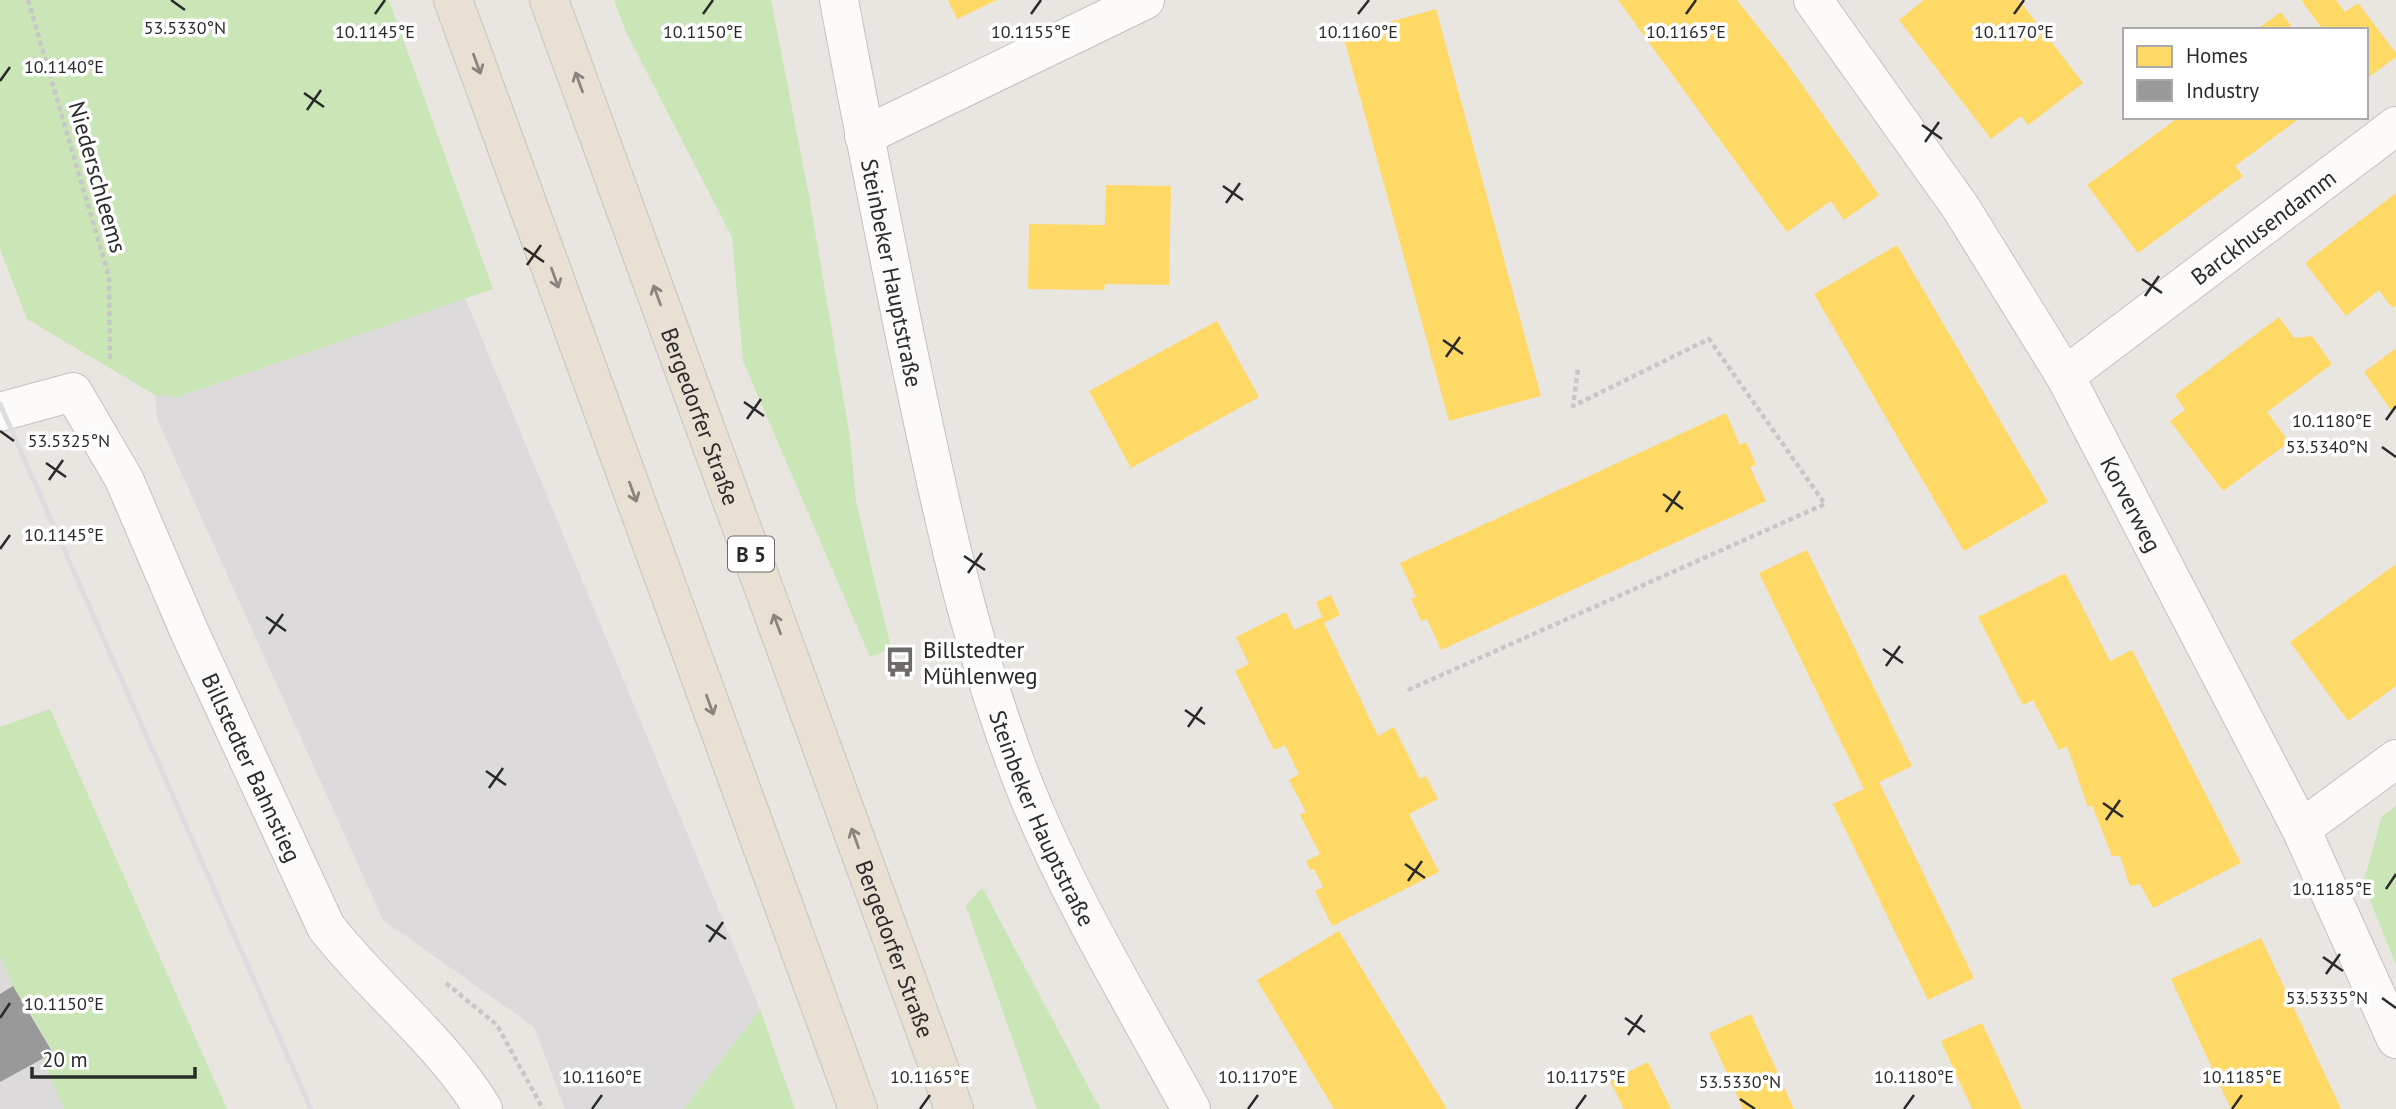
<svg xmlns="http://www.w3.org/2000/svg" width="2396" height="1109" font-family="'PT Sans',sans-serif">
  <rect width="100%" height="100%" fill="#e9e5e0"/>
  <g fill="#dddadc">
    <path d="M 465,298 L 760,1009 L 684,1109 L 565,1109 L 534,1027 L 383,920 L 157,419 L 155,395 L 178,397 Z"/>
    <path d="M 0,956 L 13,986 L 53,1053 L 42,1059 L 64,1109 L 0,1109 Z"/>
  </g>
  <g fill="#cae6b7">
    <path d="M 0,0 L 389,0 L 493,289 L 178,397 L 155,395 L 27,319 L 0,249 Z"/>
    <path d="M 614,0 L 771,0 L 809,196 L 850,437 L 856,502 L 891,648 L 870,657 L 743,361 L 732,237 L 626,32 Z"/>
    <path d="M 50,709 L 227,1109 L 64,1109 L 42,1059 L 53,1052 L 13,986 L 0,956 L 0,727 Z"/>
    <path d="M 2396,806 L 2396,965 L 2363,883 L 2382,816 Z"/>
    <path d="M 982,887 L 1096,1101 L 1101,1109 L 1037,1109 L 966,906 Z"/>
    <path d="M 760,1009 L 795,1109 L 684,1109 Z"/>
  </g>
  <g fill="#ffd966">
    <path d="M 948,0 L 997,0 L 957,19 Z"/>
    <path d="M 1618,0 L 1737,0 L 1786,62 L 1879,195 L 1844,220 L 1831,201 L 1787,232 Z"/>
    <path d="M 1924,0 L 2019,0 L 2083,83 L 2028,125 L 2021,116 L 1991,139 L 1899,20 Z"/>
    <path d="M 2301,0 L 2336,0 L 2345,12 L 2358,3 L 2396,53 L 2396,57 L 2366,79 L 2366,30 L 2323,30 Z"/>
    <path d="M 1436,9 L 1541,396 L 1449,421 L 1343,35 Z"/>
    <path d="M 2281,12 L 2294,30 L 2256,30 Z"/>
    <path d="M 2179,117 L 2301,117 L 2235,166 L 2243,176 L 2138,253 L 2087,185 Z"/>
    <path d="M 1106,185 L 1171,186 L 1169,285 L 1105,284 L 1104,290 L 1028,289 L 1029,224 L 1105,225 Z"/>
    <path d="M 2396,193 L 2396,305 L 2392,308 L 2379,290 L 2346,316 L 2305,263 Z"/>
    <path d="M 1897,245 L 2048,502 L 1964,551 L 1814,294 Z"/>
    <path d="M 2279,317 L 2294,338 L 2312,336 L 2332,364 L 2267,412 L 2289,442 L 2223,491 L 2170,421 L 2185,410 L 2175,395 Z"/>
    <path d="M 1217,321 L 1259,397 L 1131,468 L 1089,391 Z"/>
    <path d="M 2396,348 L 2396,406 L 2391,410 L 2364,372 Z"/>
    <path d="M 1726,413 L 1740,445 L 1746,442 L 1756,465 L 1750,467 L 1766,501 L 1441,650 L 1427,619 L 1421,621 L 1411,599 L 1416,597 L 1400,563 Z"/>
    <path d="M 1807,550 L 1912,766 L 1879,782 L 1974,978 L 1928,1000 L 1833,804 L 1864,789 L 1759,573 Z"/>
    <path d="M 2396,564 L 2396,686 L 2348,721 L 2290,642 Z"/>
    <path d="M 2065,573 L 2110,661 L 2132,650 L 2241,863 L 2153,908 L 2140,884 L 2130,886 L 2120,856 L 2112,856 L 2092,805 L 2088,807 L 2067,746 L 2059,750 L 2033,700 L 2023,705 L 1978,617 Z"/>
    <path d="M 1331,595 L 1340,615 L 1324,623 L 1378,736 L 1394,727 L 1420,779 L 1426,776 L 1438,799 L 1409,814 L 1439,872 L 1332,926 L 1315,891 L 1323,887 L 1314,869 L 1310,870 L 1306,861 L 1320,854 L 1300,815 L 1306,812 L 1289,780 L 1299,774 L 1285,745 L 1274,750 L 1235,671 L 1249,664 L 1236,637 L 1286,612 L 1294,630 L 1322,617 L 1316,602 Z"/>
    <path d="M 1339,931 L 1405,1040 L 1447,1109 L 1334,1109 L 1257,980 Z"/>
    <path d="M 2261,938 L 2315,1053 L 2341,1109 L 2231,1109 L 2171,979 Z"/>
    <path d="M 1751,1014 L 1794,1109 L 1743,1109 L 1709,1033 Z"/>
    <path d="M 1982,1023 L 2022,1109 L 1972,1109 L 1941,1041 Z"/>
    <path d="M 1648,1062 L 1671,1109 L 1624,1109 L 1610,1081 Z"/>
  </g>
  <path fill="#999" d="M 13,986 L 53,1053 L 0,1082 L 0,994 Z"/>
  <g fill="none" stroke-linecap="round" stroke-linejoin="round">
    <g stroke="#c2c1c2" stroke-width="40">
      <g id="minor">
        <path id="s1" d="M 1813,0 L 1961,208 L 2065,376 L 2301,829 L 2396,1039"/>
        <path d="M 864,136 L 1145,0"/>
        <path id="s2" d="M 2065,376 L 2396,126"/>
        <path id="s3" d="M 0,412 L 73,392 L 124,479 L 190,633 L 326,927 C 375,990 442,1041 483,1109"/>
        <path d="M 2301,829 L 2396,759"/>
      </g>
    </g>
    <g stroke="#c2c1c2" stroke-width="40">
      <g id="tertiary">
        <path id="s4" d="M 839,0 C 860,114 883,227 906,341 C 937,491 968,642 1024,785 C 1069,898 1133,1003 1191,1109"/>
      </g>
    </g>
    <g stroke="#c4c3c1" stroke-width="40">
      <g id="trunk">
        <path d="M 453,0 L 858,1109"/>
        <path id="s5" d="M 549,0 L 954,1109"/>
      </g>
    </g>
    <g stroke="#c8c7c7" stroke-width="4.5" stroke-dasharray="5 3.5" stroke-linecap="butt">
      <path d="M 28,0 L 109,277 L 110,362"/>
      <path d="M 1408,690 L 1825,504 L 1709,339 L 1573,406 L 1578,369"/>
      <path d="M 446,983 L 497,1025 L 543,1109"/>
    </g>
    <use href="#minor" stroke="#fcfbfa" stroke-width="38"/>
    <use href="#tertiary" stroke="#fcfbfa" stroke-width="38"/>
    <use href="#trunk" stroke="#e8e0d3" stroke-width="38"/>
    <path stroke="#dddddf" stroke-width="5" d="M 0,404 L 311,1109"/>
  </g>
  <defs><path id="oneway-shaft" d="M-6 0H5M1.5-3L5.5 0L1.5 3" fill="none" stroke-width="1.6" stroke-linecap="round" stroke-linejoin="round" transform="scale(1.75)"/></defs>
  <g stroke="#89857e">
    <use href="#oneway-shaft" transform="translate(477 64) rotate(70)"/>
    <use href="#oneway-shaft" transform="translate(579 82) rotate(-110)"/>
    <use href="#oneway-shaft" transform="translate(555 278) rotate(70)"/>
    <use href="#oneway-shaft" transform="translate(657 295) rotate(-110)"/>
    <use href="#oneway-shaft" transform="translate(633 492) rotate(70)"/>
    <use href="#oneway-shaft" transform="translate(777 624) rotate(-110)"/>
    <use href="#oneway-shaft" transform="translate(710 705) rotate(70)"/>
    <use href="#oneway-shaft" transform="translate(855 838) rotate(-110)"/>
  </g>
  <path fill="none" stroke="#2a2a2a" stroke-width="2.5" d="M 171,0 L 185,10M 375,14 L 385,0M 703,14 L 713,0M 1031,14 L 1041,0M 1358,14 L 1369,0M 1686,14 L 1696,0M 2014,14 L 2024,0M 0,81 L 10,67M 304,93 L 324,107M 307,110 L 321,90M 1922,125 L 1942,139M 1925,142 L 1939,122M 1223,186 L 1243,200M 1226,203 L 1240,183M 524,248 L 544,262M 527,265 L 541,245M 2142,279 L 2162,293M 2145,296 L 2159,276M 1443,340 L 1463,354M 1446,357 L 1460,337M 744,402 L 764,416M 747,419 L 761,399M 2386,420 L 2396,406M 0,431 L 14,441M 2382,447 L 2396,457M 46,463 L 66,477M 49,480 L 63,460M 1663,494 L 1683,509M 1666,512 L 1680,491M 0,549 L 10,535M 964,556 L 985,570M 968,573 L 982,553M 266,617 L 286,631M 269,634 L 283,614M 1883,649 L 1903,663M 1886,666 L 1900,646M 1185,710 L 1205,724M 1188,727 L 1202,707M 486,771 L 506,785M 489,788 L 503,768M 2103,803 L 2123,817M 2106,820 L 2120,800M 1405,864 L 1425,878M 1408,881 L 1422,861M 2386,889 L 2396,874M 706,925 L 726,939M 709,942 L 723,922M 2323,957 L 2343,971M 2326,974 L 2340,954M 2382,998 L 2396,1008M 0,1018 L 10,1003M 1625,1018 L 1645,1032M 1628,1035 L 1642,1015M 1740,1099 L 1755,1109M 592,1109 L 602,1095M 920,1109 L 930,1095M 1248,1109 L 1258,1095M 1576,1109 L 1586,1095M 1904,1109 L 1914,1095M 2232,1109 L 2242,1095"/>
  <defs>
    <g id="bus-bare" transform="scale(2.415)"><path d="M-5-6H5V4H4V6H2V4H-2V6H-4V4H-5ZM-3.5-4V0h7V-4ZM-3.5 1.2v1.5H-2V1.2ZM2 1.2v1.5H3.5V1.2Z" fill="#6d6b6a" stroke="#fff" stroke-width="2.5" paint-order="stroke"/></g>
  </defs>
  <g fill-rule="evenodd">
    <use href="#bus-bare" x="900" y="662"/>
  </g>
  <g text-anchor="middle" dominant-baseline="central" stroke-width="7" stroke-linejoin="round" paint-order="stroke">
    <rect fill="#fff" stroke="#6a6a6a" stroke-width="2" x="728" y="536.5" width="46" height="35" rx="5"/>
    <g font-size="21" font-weight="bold" fill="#2a2a2a">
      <text x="751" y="554">B 5</text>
    </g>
    <g font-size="23" fill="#2a2a2a" stroke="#fff">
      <text transform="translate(98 177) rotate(74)">Niederschleems</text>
      <text stroke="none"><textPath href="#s2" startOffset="248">Barckhusendamm</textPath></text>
      <text stroke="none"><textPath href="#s4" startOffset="278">Steinbeker Hauptstraße</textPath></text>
      <text stroke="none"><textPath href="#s5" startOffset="443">Bergedorfer Straße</textPath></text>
      <text stroke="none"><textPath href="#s1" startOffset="597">Korverweg</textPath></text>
      <text stroke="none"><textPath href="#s3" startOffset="492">Billstedter Bahnstieg</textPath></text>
      <text stroke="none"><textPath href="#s4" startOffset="845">Steinbeker Hauptstraße</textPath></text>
      <text stroke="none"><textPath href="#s5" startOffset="1010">Bergedorfer Straße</textPath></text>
    </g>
    <g font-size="23" fill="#2a2a2a" stroke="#fff" text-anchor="start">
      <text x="923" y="649">Billstedter<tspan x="923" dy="26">Mühlenweg</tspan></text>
    </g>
  </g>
  <g font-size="18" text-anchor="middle" fill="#2a2a2a" stroke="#fff" stroke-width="7" stroke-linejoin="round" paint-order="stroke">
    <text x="185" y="34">53.5330°N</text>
    <text x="375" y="38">10.1145°E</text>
    <text x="703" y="38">10.1150°E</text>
    <text x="1031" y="38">10.1155°E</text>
    <text x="1358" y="38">10.1160°E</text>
    <text x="1686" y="38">10.1165°E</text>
    <text x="2014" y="38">10.1170°E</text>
    <text x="64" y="73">10.1140°E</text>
    <text x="2332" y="427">10.1180°E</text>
    <text x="69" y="447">53.5325°N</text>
    <text x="2327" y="453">53.5340°N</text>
    <text x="64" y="541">10.1145°E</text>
    <text x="2332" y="895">10.1185°E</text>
    <text x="2327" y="1004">53.5335°N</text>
    <text x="64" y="1010">10.1150°E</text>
    <text x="602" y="1083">10.1160°E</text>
    <text x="930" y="1083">10.1165°E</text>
    <text x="1258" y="1083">10.1170°E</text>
    <text x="1586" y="1083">10.1175°E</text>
    <text x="1914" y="1083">10.1180°E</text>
    <text x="2242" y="1083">10.1185°E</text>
    <text x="1740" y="1088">53.5330°N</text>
  </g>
  <rect x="2123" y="28" width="245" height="91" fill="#ffffff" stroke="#aaaaaa" stroke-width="2"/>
  <rect x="2137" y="46" width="35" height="21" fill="#ffd966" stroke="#aaaaaa" stroke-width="2"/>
  <text x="2186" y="63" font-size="21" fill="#2a2a2a">Homes</text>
  <rect x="2137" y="80" width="35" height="21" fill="#999999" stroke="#aaaaaa" stroke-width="2"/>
  <text x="2186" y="98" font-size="21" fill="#2a2a2a">Industry</text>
  <path d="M32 1067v10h163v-10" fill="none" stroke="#2a2a2a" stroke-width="3.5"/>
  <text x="42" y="1067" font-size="21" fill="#2a2a2a" stroke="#ffffff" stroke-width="5" paint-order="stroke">20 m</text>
</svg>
